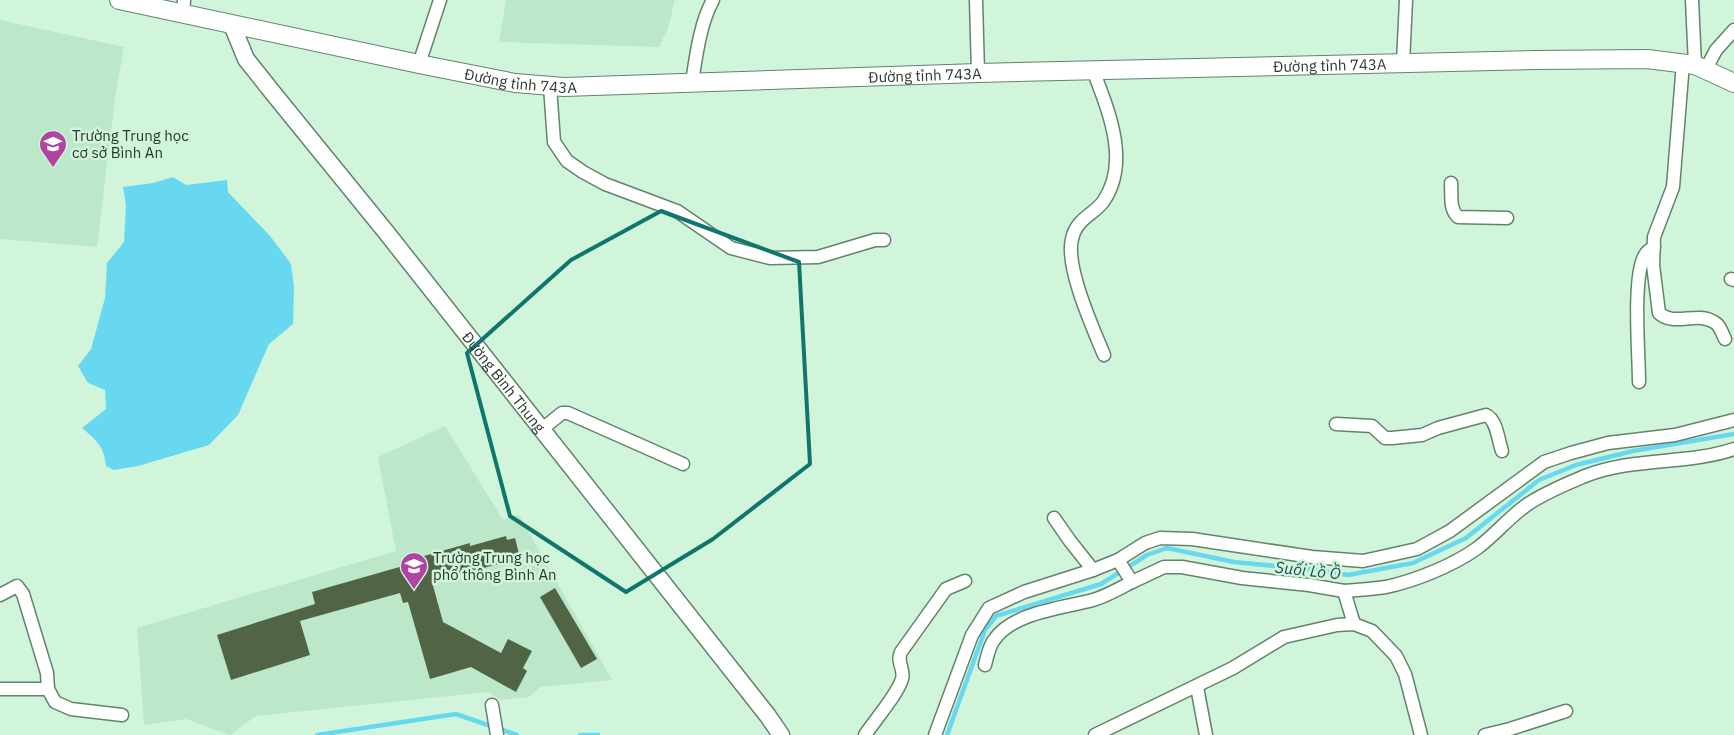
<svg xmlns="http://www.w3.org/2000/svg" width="1734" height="735" font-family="'IBM Plex Sans',sans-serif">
  <rect width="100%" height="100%" fill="#d0f5da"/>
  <g fill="#bde7c9">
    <path d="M 506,0 L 675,0 L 668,28 L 659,47 L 499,42 Z"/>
    <path d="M 0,20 L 124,47 L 115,98 L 97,247 L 0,239 Z"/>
    <path d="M 445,426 L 503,520 L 519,515 L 612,680 L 540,687 L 529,697 L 501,700 L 488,692 L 256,716 L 230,735 L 186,719 L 144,725 L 137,628 L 396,551 L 378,457 Z"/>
  </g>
  <path fill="#68d8f0" d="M 173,177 L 186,185 L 227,180 L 228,192 L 271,237 L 291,264 L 294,288 L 293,324 L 269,344 L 238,415 L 209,445 L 138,466 L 114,470 L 106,466 C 104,446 97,441 82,428 L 106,409 L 105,390 L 88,383 L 78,366 L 91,349 L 105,298 L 107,263 L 124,242 L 126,205 L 123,187 L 153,183 Z"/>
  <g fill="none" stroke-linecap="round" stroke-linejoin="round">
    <g stroke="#68d8f0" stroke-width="4.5">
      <path d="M 317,735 L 456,714 L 517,735"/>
      <path d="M 580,735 L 598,735"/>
      <path d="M 947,735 L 985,630 L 996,616 L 1101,584 L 1147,555 L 1167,548 L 1234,562 L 1318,570 L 1348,575 L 1413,563 L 1466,538 L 1539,480 L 1576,465 L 1633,451 L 1734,434"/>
    </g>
  </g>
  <g fill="#526446">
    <path d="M 506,536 L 507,540 L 515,538 L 520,558 L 432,582 L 443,622 L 501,653 L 508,639 L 532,651 L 523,668 L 527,671 L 516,692 L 471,667 L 430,679 L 408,602 L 403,603 L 400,593 L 300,621 L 310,655 L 231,680 L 217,635 L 315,604 L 312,592 L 424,560 L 424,556 L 470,543 L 470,546 Z"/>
    <path d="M 555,588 L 597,659 L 581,668 L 540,597 Z"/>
  </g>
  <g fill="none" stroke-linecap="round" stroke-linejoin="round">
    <g stroke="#63836c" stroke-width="15">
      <g id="minor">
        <path d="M 976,0 L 978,73"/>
        <path d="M 1692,0 L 1695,65"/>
        <path d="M 183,14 L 184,0"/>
        <path d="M 1403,63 L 1406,0"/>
        <path d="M 1683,63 L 1673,187 L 1654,237 L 1653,265 L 1659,313 C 1674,327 1697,311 1714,322 C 1720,325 1722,333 1725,339"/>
        <path d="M 419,64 L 440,0"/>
        <path d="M 1706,69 L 1716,50 L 1734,30"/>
        <path d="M 1093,70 C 1108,110 1131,162 1103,202 C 1093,215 1076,219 1072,239 C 1065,267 1093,328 1104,355"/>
        <path d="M 692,82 C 696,57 700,23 713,0"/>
        <path d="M 550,86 L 554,142 L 567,161 L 583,172 L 605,184 L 677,211 L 731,248 L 770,258 L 818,257 L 875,240 L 884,240"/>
        <path d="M 1451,183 C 1452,195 1449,209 1458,217 L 1507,218"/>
        <path d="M 1731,279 L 1734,280"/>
        <path d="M 1639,382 C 1639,354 1632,276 1645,255 C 1647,251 1650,250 1654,247"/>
        <path d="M 1336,424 L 1372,426 L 1385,438 L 1392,438 L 1422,435 L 1438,428 L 1486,415 C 1497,420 1498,440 1502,451"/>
        <path d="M 541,430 L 562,413 L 568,413 L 683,464"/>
        <path d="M 1054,518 L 1070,541 L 1093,570"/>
        <path d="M 1132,582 L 1164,567 L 1182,567 L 1242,578 L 1309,585 L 1344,591 L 1354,624"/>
        <path d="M 1344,591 C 1358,590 1372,589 1386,587 C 1414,581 1452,566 1476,549 C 1494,536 1509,517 1528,504 C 1546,492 1566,484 1585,476 C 1633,457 1686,465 1734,449"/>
        <path d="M 0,595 L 17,586 L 23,594 L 47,673 L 48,689 L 55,702 L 71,709 L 122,715"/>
        <path d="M 985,665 C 987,657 989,646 994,640 C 1013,612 1063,608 1093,600 C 1107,596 1120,588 1132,582 L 1118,560"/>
        <path d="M 1197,687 L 1206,735"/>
        <path d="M 0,689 L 48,689"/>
        <path d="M 492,705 L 497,735"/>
        <path d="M 865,735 C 875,720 897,695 902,679 C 905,669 896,662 901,652 L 946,589 L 965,581"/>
        <path d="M 935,735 L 972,635 L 989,608 L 1024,592 L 1093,570 L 1118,560 L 1145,543 L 1160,538 L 1192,539 L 1312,557 L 1363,561 L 1417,549 L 1450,531 L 1544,462 L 1571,453 L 1608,443 L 1675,435 L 1734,420"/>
        <path d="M 1095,735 L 1233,668 L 1284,637 L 1337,625 L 1354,624 L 1372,631 L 1396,656 L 1405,674 L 1421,735"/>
        <path d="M 1485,735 L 1510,729 L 1566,711"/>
      </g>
    </g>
    <g stroke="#63836c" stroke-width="19">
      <g id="tertiary">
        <path id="s1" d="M 232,25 L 246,59 L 273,93 L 386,232 L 768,716 L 781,735"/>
      </g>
    </g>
    <g stroke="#63836c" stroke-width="20">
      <g id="secondary">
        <path id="s2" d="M 119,0 L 419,64 L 515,83 L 564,87 L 978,73 L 1535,60 L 1647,59 L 1695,65 L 1734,83"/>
      </g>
    </g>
    <use href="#minor" stroke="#fff" stroke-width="12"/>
    <use href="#tertiary" stroke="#fff" stroke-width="16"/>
    <use href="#secondary" stroke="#fff" stroke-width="18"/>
  </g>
  <path fill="none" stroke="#0f766e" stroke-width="4" stroke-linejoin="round" d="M 661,211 L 799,262 L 810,464 L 713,539 L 626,592 L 510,516 L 467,353 L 571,260 Z"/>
  <defs>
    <g id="school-pin" transform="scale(1.4375)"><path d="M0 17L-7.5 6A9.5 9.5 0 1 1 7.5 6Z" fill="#b143a2" stroke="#d0f5da"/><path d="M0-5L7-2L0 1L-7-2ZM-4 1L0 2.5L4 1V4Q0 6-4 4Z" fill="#fff"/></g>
  </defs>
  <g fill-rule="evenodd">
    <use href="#school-pin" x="53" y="144"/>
    <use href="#school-pin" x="414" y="566"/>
  </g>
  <g text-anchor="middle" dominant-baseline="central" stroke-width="5" stroke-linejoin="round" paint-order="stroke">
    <g font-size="15" fill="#2a382e" stroke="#d0f5da">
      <text stroke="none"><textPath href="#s2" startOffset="1220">Đường tỉnh 743A</textPath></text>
      <text stroke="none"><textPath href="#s2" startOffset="815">Đường tỉnh 743A</textPath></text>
      <text stroke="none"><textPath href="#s2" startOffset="410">Đường tỉnh 743A</textPath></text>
      <text stroke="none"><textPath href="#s1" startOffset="450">Đường Bình Thung</textPath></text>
    </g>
    <g font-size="15" fill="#2a382e" stroke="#d0f5da" text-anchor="start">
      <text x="72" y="135">Trường Trung học<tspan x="72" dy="17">cơ sở Bình An</tspan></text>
      <text x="433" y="557">Trường Trung học<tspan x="433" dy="17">phổ thông Bình An</tspan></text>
    </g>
    <g font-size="16" font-style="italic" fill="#174953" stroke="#d0f5da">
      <text transform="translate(1308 570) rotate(6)">Suối Lồ Ồ</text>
    </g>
  </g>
</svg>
